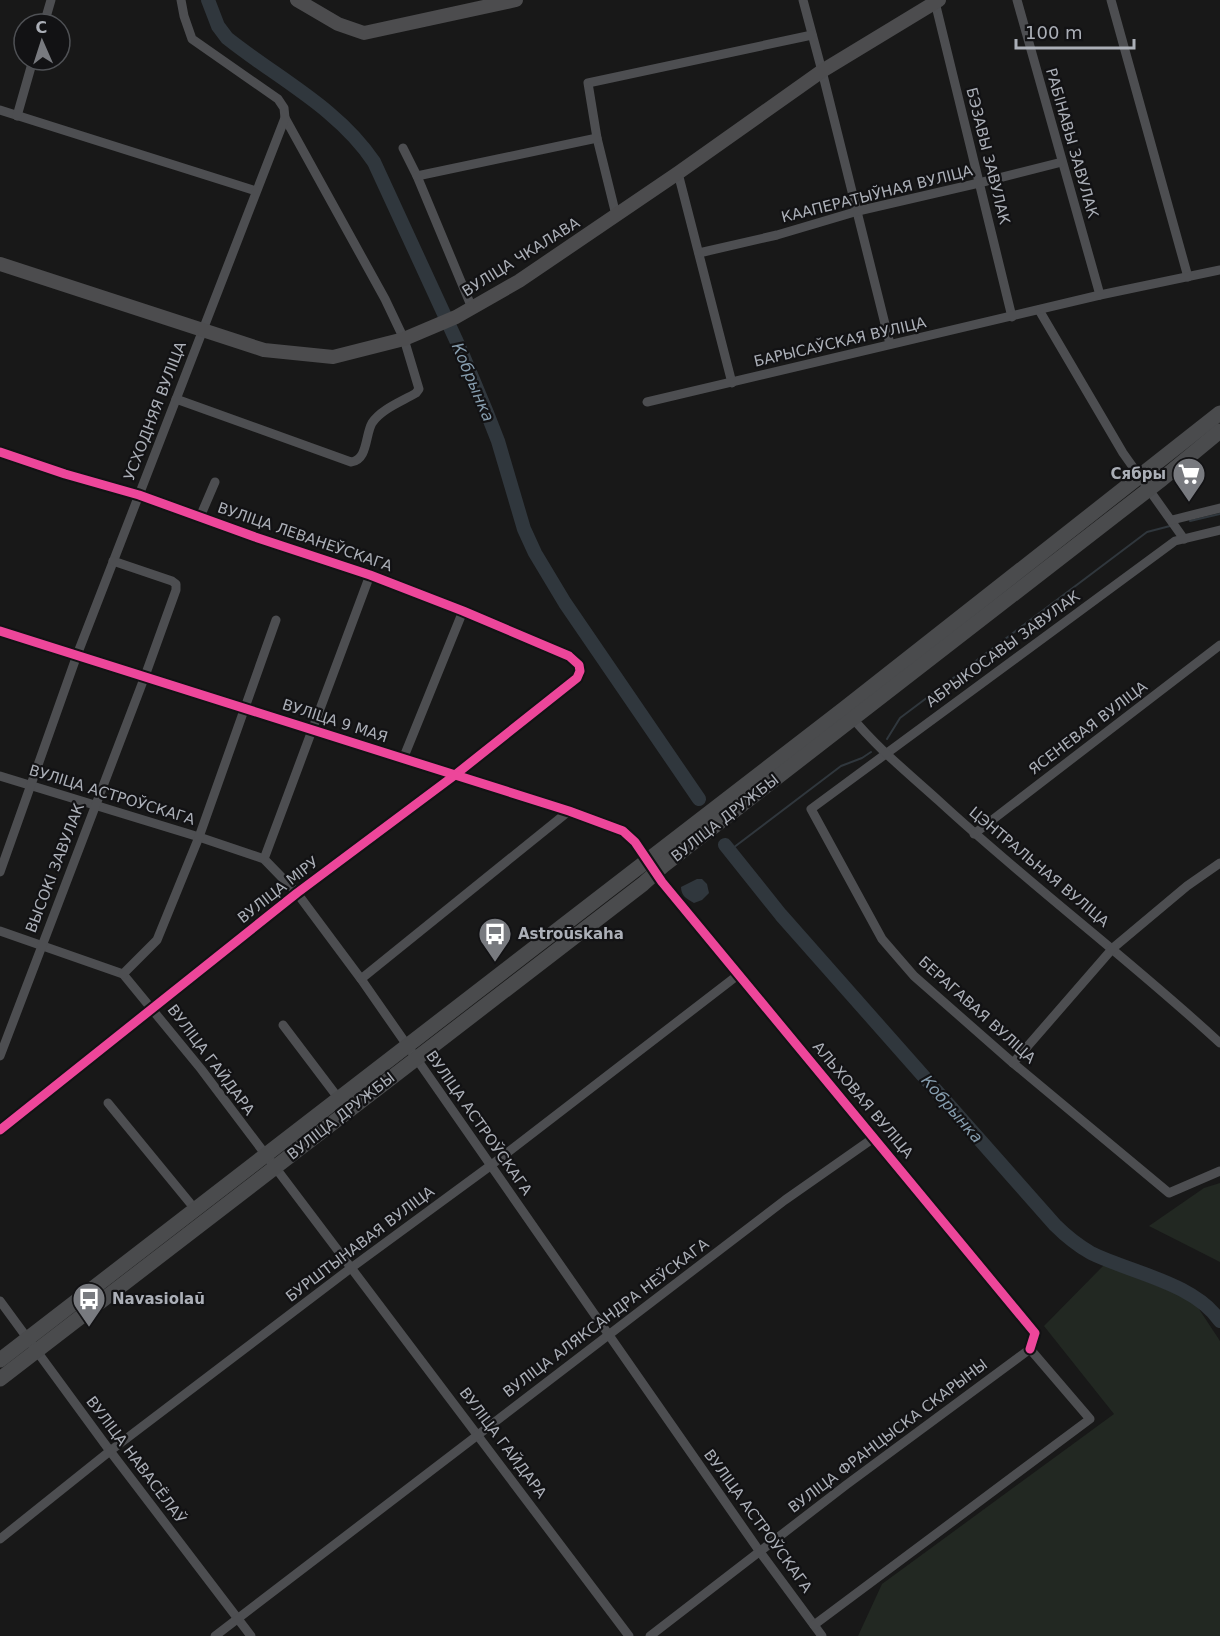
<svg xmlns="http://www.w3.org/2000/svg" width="1220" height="1636" font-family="'DejaVu Sans',sans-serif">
  <rect width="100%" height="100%" fill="#181818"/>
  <g fill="#222822">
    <path d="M 1220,1183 L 1220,1262 L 1149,1226 L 1204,1188 Z"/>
    <path d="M 1104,1265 L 1193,1300 L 1220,1341 L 1220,1636 L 858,1636 L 882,1584 L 1114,1414 L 1044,1326 Z"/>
  </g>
  <path fill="#30373d" d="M 697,879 L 702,879 L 707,884 L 709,893 L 702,900 L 694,903 C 687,899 681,896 681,887 Z"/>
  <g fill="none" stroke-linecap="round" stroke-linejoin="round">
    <g stroke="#30373d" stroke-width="2">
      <path d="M 1190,521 L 1220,514"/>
      <path d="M 887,739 L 900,718 L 1147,532 L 1170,526"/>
      <path d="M 729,851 L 841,766 L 862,758 L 871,752"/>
    </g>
    <g stroke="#30373d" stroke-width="14">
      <path d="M 208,0 L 218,26 L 227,38 C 277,78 338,108 374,162 L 462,353 L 487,413 L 498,441 L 524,529 L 535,553 L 565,603 L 699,799"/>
      <path d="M 725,845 L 781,915 L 1055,1225 C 1066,1236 1077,1245 1091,1253 C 1132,1273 1194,1283 1220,1321"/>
    </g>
    <g stroke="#4d4e51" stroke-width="9">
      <path d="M 803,0 L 822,71 L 890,344"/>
      <path d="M 1017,0 L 1100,295"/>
      <path d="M 1111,0 L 1188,277"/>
      <path d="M 935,2 L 1012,317"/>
      <path d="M 44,24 L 51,0"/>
      <path d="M 0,110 L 256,191"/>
      <path d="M 17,116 L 33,60"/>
      <path d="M 597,138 L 616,215"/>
      <path d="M 403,148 L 417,176 L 472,308"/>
      <path d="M 678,173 L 732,383"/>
      <path d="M 417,176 L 597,138 L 588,83 L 812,35"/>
      <path d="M 699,253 L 777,235 L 858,211 L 979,183 L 1062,162"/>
      <path d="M 1039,310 L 1123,453 L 1184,539"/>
      <path d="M 176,399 L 351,462 C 368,460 365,435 372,423 C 381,409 403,401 416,393 L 419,389 L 404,339 L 385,299 L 285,118"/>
      <path d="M 647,402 L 1100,295 L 1220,270"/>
      <path d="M 0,452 L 65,474 L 139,495 L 255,537 L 370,575 L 463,611 L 569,656 L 579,665 L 580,671 L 577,678 L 455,775 L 297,893 L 0,1130"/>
      <path d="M 200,517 L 215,482"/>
      <path d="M 1172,520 L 1220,508"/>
      <path d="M 1220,530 L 1175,541 L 811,809 L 882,939 L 914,976 L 1013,1063 L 1169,1193 L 1220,1171"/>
      <path d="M 0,631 L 569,811 L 623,831 L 635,842 L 662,882 L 1035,1333 L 1030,1349"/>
      <path d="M 850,715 C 876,747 908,773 939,801 C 1030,885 1129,959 1220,1043"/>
      <path d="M 403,759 L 463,611"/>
      <path d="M 0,776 L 199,837 L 264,859 L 297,893 L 361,979 L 760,1552 L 822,1636"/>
      <path d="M 974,834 L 1220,645"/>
      <path d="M 264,859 L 370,575"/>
      <path d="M 0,872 L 77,655 L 285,118 L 284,108 L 278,99 L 192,39 L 184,16 L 181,0"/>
      <path d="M 0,931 L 123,974 L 201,1069 L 629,1636"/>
      <path d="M 123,974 L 157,940 L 199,837 L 276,620"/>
      <path d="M 361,979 L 569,811"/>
      <path d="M 283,1025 L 339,1099"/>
      <path d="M 0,1056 L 145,676 L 176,590 L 176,584 L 172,581 L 113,561"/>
      <path d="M 1013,1063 L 1113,948 L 1187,886 L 1220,863"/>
      <path d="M 108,1103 L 190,1203"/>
      <path d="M 0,1301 L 110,1451 L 251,1636"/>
      <path d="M 0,1539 L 110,1451 L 351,1268 L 490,1166 L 738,975"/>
      <path d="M 814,1625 L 1090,1419 L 1030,1349"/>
      <path d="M 215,1636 L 785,1200 L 875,1137"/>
      <path d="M 650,1636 L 846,1485 L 1030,1349"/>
    </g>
    <g stroke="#4c4c4e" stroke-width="14">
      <path d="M 297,0 L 338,24 L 364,33 L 516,0"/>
      <path d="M 0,264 L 264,350 L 333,357 L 404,339 L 456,317 L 519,281 L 678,173 L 822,71 L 939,0"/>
    </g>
    <g stroke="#4a4b4d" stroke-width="15">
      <path d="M 0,1360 L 845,708 L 1220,413"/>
      <path d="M 0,1379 L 643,884 L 664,865 L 1162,479 L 1220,431"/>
    </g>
    <g stroke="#121214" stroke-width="13">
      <g id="cycleway">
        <path d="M 0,452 L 65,474 L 139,495 L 255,537 L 370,575 L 463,611 L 569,656 L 579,665 L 580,671 L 577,678 L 455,775 L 297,893 L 0,1130"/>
        <path d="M 0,631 L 569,811 L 623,831 L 635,842 L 662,882 L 1035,1333 L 1030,1349"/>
      </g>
    </g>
    <use href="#cycleway" stroke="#ed469a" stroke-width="9"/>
  </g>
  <defs>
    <g id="supermarket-pin" transform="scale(1.725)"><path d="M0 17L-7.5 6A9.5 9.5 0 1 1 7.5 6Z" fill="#787a7f" stroke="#121214"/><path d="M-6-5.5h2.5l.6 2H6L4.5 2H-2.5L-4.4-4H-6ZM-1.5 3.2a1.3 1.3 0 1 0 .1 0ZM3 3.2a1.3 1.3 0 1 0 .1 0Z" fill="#fff"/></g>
    <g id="bus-pin" transform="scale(1.725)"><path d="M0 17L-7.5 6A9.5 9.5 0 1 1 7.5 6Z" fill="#787a7f" stroke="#121214"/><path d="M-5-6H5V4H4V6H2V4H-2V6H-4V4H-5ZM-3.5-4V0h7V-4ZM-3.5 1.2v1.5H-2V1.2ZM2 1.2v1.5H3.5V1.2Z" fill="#fff"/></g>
  </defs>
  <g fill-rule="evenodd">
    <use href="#supermarket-pin" x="1189" y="474"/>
    <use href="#bus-pin" x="495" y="934"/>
    <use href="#bus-pin" x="89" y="1299"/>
  </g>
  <g text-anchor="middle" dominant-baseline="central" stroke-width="4.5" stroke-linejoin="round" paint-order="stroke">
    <g font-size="15" fill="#abafb7" stroke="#121214">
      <text transform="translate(1072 143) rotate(74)">РАБІНАВЫ ЗАВУЛАК</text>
      <text transform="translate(988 156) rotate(76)">БЭЗАВЫ ЗАВУЛАК</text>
      <text transform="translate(877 194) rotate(-14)">КААПЕРАТЫЎНАЯ ВУЛІЦА</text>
      <text transform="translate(521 257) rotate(-32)">ВУЛІЦА ЧКАЛАВА</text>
      <text transform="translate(840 342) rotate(-13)">БАРЫСАЎСКАЯ ВУЛІЦА</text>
      <text transform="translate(155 411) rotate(-69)">УСХОДНЯЯ ВУЛІЦА</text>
      <text transform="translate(305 537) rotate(19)">ВУЛІЦА ЛЕВАНЕЎСКАГА</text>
      <text transform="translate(1003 649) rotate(-36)">АБРЫКОСАВЫ ЗАВУЛАК</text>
      <text transform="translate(335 721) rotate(18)">ВУЛІЦА 9 МАЯ</text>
      <text transform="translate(1088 728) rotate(-37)">ЯСЕНЕВАЯ ВУЛІЦА</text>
      <text transform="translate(112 795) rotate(17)">ВУЛІЦА АСТРОЎСКАГА</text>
      <text transform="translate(725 818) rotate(-38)">ВУЛІЦА ДРУЖБЫ</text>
      <text transform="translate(1039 867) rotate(40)">ЦЭНТРАЛЬНАЯ ВУЛІЦА</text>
      <text transform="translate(55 868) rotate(-69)">ВЫСОКІ ЗАВУЛАК</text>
      <text transform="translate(278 890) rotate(-38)">ВУЛІЦА МІРУ</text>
      <text transform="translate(977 1010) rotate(42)">БЕРАГАВАЯ ВУЛІЦА</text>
      <text transform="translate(211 1060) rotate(53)">ВУЛІЦА ГАЙДАРА</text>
      <text transform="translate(863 1100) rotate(50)">АЛЬХОВАЯ ВУЛІЦА</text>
      <text transform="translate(341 1116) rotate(-38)">ВУЛІЦА ДРУЖБЫ</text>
      <text transform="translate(479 1123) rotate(55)">ВУЛІЦА АСТРОЎСКАГА</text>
      <text transform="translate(360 1244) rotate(-37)">БУРШТЫНАВАЯ ВУЛІЦА</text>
      <text transform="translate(606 1318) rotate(-37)">ВУЛІЦА АЛЯКСАНДРА НЕЎСКАГА</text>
      <text transform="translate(888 1436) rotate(-37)">ВУЛІЦА ФРАНЦЫСКА СКАРЫНЫ</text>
      <text transform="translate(503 1443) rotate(53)">ВУЛІЦА ГАЙДАРА</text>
      <text transform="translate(136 1460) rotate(53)">ВУЛІЦА НАВАСЁЛАЎ</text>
      <text transform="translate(758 1521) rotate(54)">ВУЛІЦА АСТРОЎСКАГА</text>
    </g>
    <g font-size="15" font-weight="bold" fill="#abafb7" stroke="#121214" text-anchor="start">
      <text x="1166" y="474" text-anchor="end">Сябры</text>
      <text x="518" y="934">Astroŭskaha</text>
      <text x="112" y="1299">Navasiolaŭ</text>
    </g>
    <g font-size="16" font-style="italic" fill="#869dae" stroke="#121214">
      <text transform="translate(473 382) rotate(67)">Кобрынка</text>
      <text transform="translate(952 1109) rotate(49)">Кобрынка</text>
    </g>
  </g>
  <g transform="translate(42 42) rotate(357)"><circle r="28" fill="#121214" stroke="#4f5155" stroke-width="1.5"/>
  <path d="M0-4.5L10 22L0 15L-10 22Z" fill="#787a7f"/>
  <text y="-9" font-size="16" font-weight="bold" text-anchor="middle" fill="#abafb7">С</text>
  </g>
  <path d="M1016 39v9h118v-9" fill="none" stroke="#abafb7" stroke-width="3"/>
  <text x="1025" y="39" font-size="18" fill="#abafb7" stroke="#121214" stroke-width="4.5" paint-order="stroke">100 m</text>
</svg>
